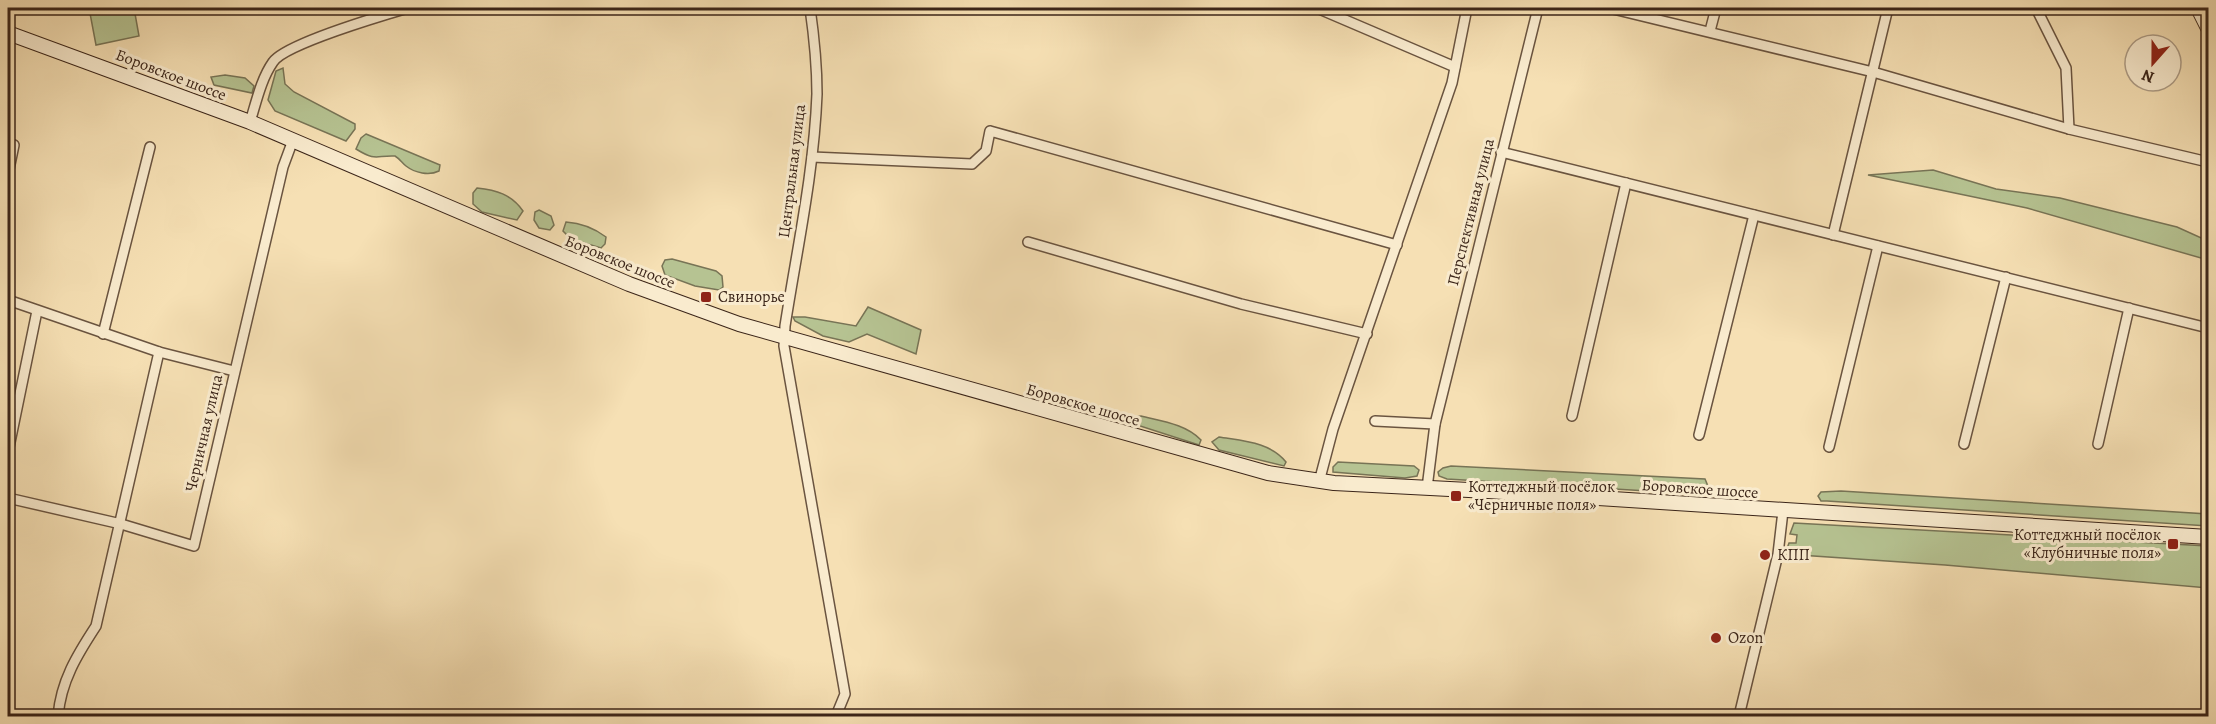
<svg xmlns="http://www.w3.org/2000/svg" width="2216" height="724" font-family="Alegreya,serif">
  <rect width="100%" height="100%" fill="#f6e0b4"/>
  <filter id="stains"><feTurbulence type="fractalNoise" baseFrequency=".00333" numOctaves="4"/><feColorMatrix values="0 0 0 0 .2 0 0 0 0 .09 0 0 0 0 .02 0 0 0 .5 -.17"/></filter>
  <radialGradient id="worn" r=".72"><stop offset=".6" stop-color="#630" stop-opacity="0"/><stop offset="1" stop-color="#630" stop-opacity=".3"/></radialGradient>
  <g fill="#b6c392" stroke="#787456" stroke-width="1.5">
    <path d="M 89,8 L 134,8 L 139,36 L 96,45 Z"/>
    <path d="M 283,68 L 285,84 L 294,92 L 355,124 L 355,129 L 346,141 L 275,111 L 268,100 L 276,71 Z"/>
    <path d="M 225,75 L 245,78 L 254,86 L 252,93 L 214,85 L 211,77 Z"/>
    <path d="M 366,134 L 440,165 L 439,171 C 429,176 415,173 406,166 C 402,163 400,159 395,156 C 376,155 377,162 356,149 L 361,138 Z"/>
    <path d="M 1933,170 L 1996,189 L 2060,198 L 2177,227 L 2208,241 L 2208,260 L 2027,208 L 1868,175 Z"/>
    <path d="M 477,188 C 496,190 511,194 523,211 L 517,220 L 482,212 L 473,204 L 473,193 Z"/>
    <path d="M 539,210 L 551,216 L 554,225 L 550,230 L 539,228 L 534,220 L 535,212 Z"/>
    <path d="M 566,222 C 581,223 594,228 606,237 L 605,244 L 601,248 L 571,239 L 563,231 Z"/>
    <path d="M 672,259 L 716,271 L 722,276 L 723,287 L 719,290 L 695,286 L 665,275 L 662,266 L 665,260 Z"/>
    <path d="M 868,307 L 921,330 L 916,354 L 867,334 L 849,342 L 823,336 L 795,321 L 793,317 L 805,317 L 856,326 Z"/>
    <path d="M 1141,416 C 1161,421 1186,424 1201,440 L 1199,445 L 1134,424 L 1134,417 Z"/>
    <path d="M 1219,437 C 1243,441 1270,442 1286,462 L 1284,466 L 1219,450 L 1212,442 Z"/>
    <path d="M 1338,462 L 1414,466 L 1419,470 L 1417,476 L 1405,478 L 1333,472 L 1333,467 Z"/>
    <path d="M 1451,466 L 1705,479 L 1710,491 L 1697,494 L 1447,479 L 1439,476 L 1438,472 L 1443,468 Z"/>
    <path d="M 1841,491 L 2208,514 L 2208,526 L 1827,501 L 1821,501 L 1818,496 L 1821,492 Z"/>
    <path d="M 1794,523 L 2208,546 L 2208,588 L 1945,565 L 1785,554 L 1789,543 L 1796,543 L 1797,535 L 1790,534 Z"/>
  </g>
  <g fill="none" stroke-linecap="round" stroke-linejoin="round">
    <g stroke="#6a5440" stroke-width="12">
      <g id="minor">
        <path d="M 810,8 C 814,36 817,65 817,94 C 814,172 797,249 785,326 L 784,346 L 845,694 L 836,716"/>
        <path d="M 1317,8 L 1455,67"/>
        <path d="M 1609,8 L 1873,72 L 2069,129 L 2208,162"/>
        <path d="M 2036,8 L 2066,68 L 2069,129"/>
        <path d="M 1710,31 L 1716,8"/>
        <path d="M 250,122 C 256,103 261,79 273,62 C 285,44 384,15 408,8"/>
        <path d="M 1501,152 L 2208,328"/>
        <path d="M 812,157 L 972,164 L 986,151 L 990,131 L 1397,245"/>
        <path d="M 8,174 L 14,145"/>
        <path d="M 1833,235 L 1888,8"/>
        <path d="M 1028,242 L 1241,304 L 1367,334"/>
        <path d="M 8,300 L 159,352 L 234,371"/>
        <path d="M 103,334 L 150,147"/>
        <path d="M 1572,416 L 1626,183"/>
        <path d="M 1375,421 L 1435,424"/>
        <path d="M 1699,435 L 1754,215"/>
        <path d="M 1964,444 L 2006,277"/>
        <path d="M 2098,444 L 2129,308"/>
        <path d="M 1829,447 L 1878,246"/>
        <path d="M 8,452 L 37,311"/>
        <path d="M 1319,482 L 1333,429 L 1452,83 L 1467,8"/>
        <path d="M 1427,488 L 1435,424 L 1538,8"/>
        <path d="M 8,498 L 121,524 L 194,546 L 283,167 L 293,140"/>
        <path d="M 58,716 C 61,681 77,655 96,626 L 159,352"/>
        <path d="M 1739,716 L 1778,554 L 1783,511"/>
      </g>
    </g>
    <g stroke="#3b2519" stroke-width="16">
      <g id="secondary">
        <path d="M 2198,8 L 2208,28"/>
        <path d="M 8,33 L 250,122 L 629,284 L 739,324 L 1268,473 L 1334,483 L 1488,491 L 2208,537"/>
      </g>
    </g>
    <use href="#minor" stroke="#f9ebce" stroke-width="9"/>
    <use href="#secondary" stroke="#f9ebce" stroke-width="14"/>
  </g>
  <g fill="#8f2418" stroke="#f9ebce" stroke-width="2">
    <rect x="700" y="291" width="12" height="12" rx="3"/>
    <rect x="1450" y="490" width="12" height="12" rx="3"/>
    <rect x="2167" y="538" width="12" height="12" rx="3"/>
    <circle cx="1765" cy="555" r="6"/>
    <circle cx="1716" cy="638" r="6"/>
  </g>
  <g text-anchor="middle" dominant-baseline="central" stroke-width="6" stroke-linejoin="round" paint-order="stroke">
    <g font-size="16" fill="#3b2519" stroke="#f9ebce">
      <text transform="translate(171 75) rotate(21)">Боровское шоссе</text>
      <text transform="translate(792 171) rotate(-83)">Центральная улица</text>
      <text transform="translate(1471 212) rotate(-76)">Перспективная улица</text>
      <text transform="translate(620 262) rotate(22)">Боровское шоссе</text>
      <text transform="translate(1083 405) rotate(16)">Боровское шоссе</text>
      <text transform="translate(204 433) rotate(-77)">Черничная улица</text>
      <text transform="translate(1700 489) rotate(4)">Боровское шоссе</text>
    </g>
    <g font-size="16" fill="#3b2519" stroke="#f9ebce" text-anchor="start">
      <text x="718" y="297">Свинорье</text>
      <text x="1468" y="487">Коттеджный посёлок<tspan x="1468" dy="18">«Черничные поля»</tspan></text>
      <text x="2161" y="535" text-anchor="end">Коттеджный посёлок<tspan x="2161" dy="18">«Клубничные поля»</tspan></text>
      <text x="1777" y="555">КПП</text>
      <text x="1728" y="638">Ozon</text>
    </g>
  </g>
  <rect width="2216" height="724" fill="none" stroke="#f6e0b4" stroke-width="30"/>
  <rect x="9" y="9" width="2198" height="706" fill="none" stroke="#3b2519" stroke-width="3"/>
  <rect x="15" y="15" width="2186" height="694" fill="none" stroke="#3b2519" stroke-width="1.5"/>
  <g transform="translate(2153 63) rotate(201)"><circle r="28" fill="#f9ebce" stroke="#ad9c86" stroke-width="1.5"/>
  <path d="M0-4.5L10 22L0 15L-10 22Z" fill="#8f2418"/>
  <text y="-9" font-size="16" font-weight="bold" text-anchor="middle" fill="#3b2519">N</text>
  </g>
  <rect width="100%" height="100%" filter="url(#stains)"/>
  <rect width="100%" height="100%" fill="url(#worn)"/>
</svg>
